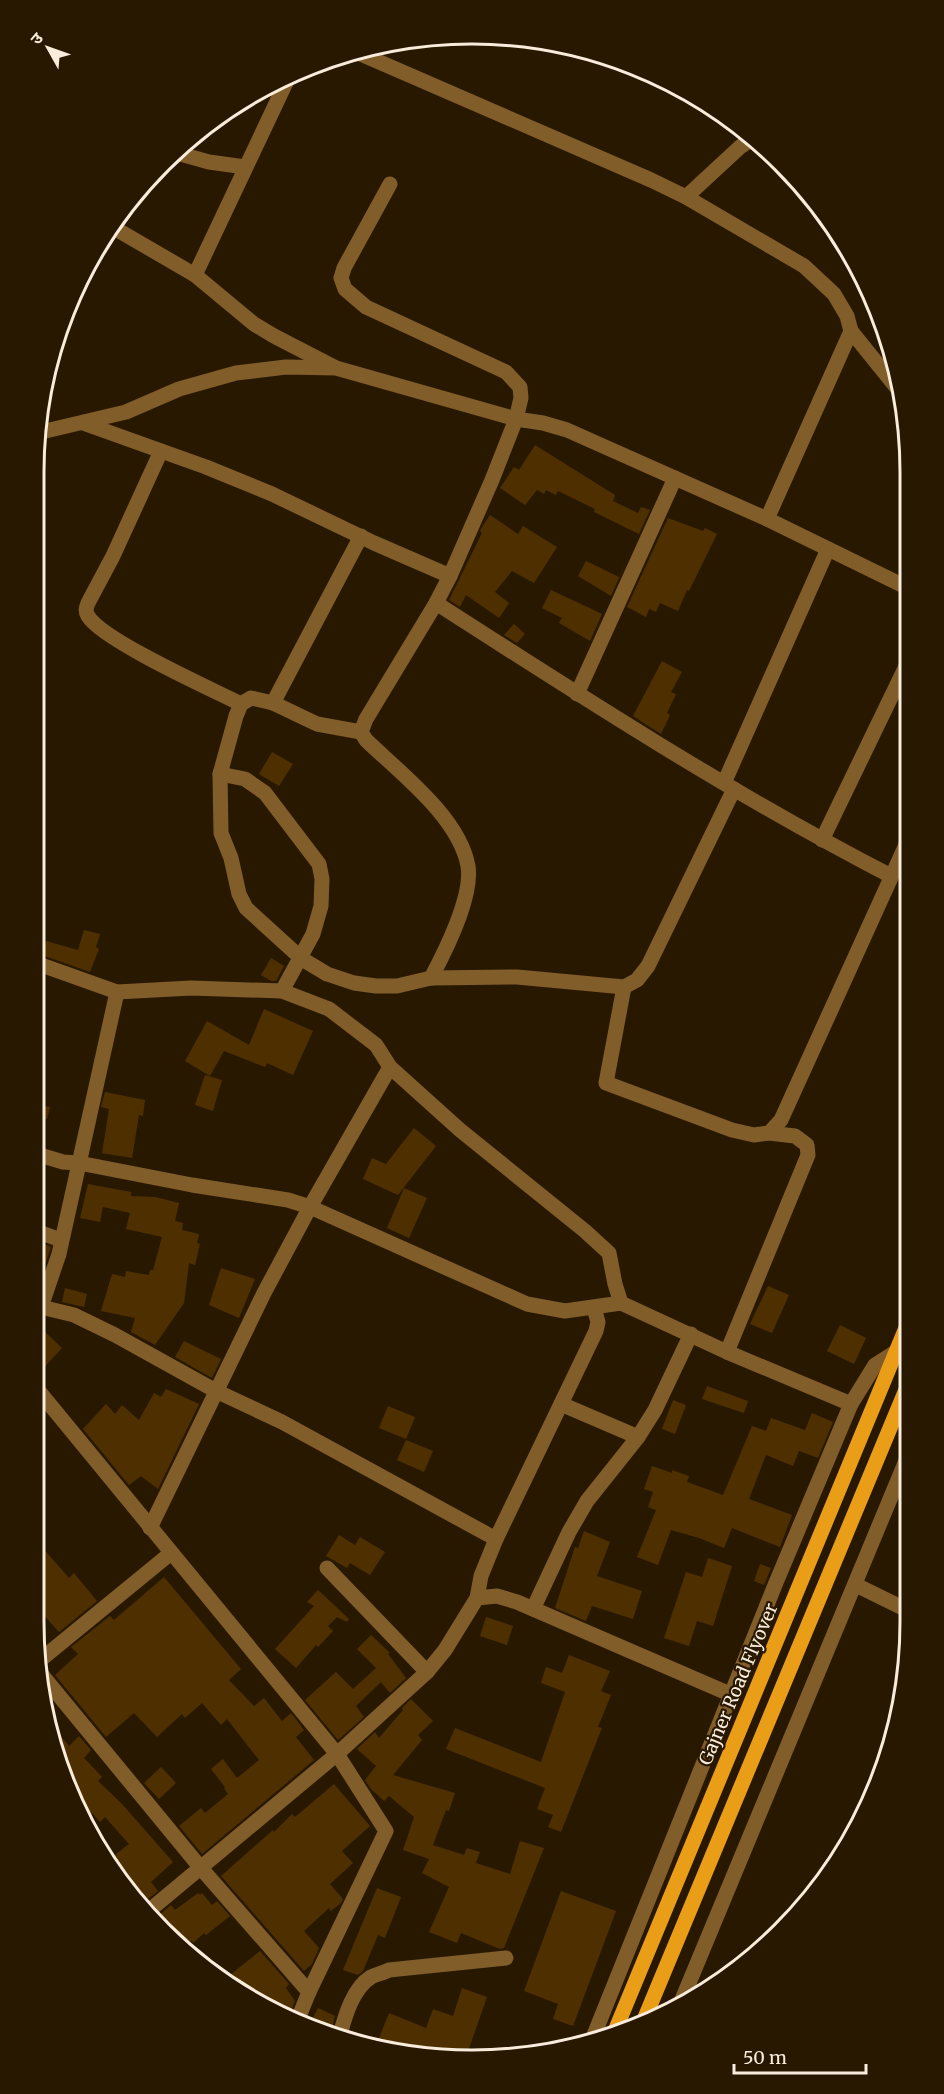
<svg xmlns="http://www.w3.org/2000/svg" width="944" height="2094" font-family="Merriweather,'Noto Sans Devanagari',serif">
  <rect width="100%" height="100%" fill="#291800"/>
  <g fill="#4e3000">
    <path d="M 535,445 L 615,495 L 613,501 L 638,513 L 641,507 L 650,510 L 639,534 L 594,512 L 595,509 L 558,491 L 556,495 L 546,490 L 544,494 L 537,490 L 525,505 L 500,488 L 514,467 L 519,470 Z"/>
    <path d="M 490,515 L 518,534 L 523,526 L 557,547 L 534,583 L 512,571 L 495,592 L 509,603 L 499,618 L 466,595 L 460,607 L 449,600 L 482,533 L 480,531 L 482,527 Z"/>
    <path d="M 668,518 L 703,531 L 705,528 L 717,534 L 689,591 L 687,590 L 678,611 L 660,603 L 656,612 L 649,609 L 646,617 L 627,607 Z"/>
    <path d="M 630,553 L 611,596 L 578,576 L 586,561 L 619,577 Z"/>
    <path d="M 551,590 L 602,614 L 590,641 L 559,623 L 562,618 L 542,608 Z"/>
    <path d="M 514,624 L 525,634 L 517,643 L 504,635 Z"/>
    <path d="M 662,661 L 682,672 L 671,692 L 676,694 L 667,713 L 670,715 L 661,734 L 633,716 Z"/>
    <path d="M 272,752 L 293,764 L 279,786 L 259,774 Z"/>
    <path d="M 84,930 L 100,934 L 96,947 L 99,949 L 90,972 L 42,955 L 46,941 L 78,950 Z"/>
    <path d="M 271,958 L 284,966 L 276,981 L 271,981 L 261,975 Z"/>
    <path d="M 264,1009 L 313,1031 L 293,1075 L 267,1063 L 265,1067 L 224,1051 L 210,1076 L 185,1061 L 207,1021 L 249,1045 Z"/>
    <path d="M 205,1075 L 222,1080 L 213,1111 L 195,1105 Z"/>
    <path d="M 105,1092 L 145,1100 L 143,1116 L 139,1115 L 132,1158 L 102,1153 L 109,1109 L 101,1107 Z"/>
    <path d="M 33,1104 L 50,1107 L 47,1119 L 33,1117 Z"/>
    <path d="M 414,1128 L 436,1146 L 398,1195 L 363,1179 L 372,1158 L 386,1164 Z"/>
    <path d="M 88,1184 L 131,1192 L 131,1196 L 155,1197 L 179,1203 L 175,1221 L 183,1223 L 182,1230 L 199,1234 L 197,1243 L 200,1244 L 195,1265 L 189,1263 L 184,1303 L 155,1345 L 131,1332 L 135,1318 L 101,1311 L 112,1274 L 125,1277 L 126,1271 L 149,1275 L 150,1270 L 153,1270 L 162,1237 L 126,1229 L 130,1213 L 103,1207 L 100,1222 L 80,1218 Z"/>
    <path d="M 404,1188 L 427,1198 L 409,1238 L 387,1228 Z"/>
    <path d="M 47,1245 L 51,1247 L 41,1277 L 33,1275 L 33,1246 Z"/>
    <path d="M 221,1268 L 255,1279 L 239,1318 L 209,1305 Z"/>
    <path d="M 768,1286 L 789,1295 L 772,1333 L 750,1324 Z"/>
    <path d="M 65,1288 L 87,1294 L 84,1307 L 62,1302 Z"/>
    <path d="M 840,1325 L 866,1338 L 854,1364 L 827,1351 Z"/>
    <path d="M 42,1329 L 62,1348 L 37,1375 L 33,1374 L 33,1338 Z"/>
    <path d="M 184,1341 L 221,1359 L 212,1378 L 175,1357 Z"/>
    <path d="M 707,1386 L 748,1401 L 744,1413 L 702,1399 Z"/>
    <path d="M 166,1389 L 199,1404 L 158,1489 L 141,1476 L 129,1485 L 83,1429 L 106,1404 L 115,1414 L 122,1405 L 139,1420 L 154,1393 L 161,1397 Z"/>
    <path d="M 673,1400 L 686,1405 L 675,1434 L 662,1429 Z"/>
    <path d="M 388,1406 L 415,1417 L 406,1439 L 379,1428 Z"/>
    <path d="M 812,1413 L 833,1422 L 818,1458 L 799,1451 L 793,1466 L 766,1455 L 749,1499 L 792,1515 L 780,1547 L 732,1528 L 724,1548 L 699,1538 L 671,1530 L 658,1565 L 637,1557 L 656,1510 L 648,1507 L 653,1492 L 644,1489 L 652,1466 L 672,1473 L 672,1470 L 689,1476 L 687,1482 L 723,1495 L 752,1426 L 766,1431 L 771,1418 L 805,1430 Z"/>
    <path d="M 406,1440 L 433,1451 L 424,1472 L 397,1460 Z"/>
    <path d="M 584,1531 L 610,1542 L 597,1576 L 642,1591 L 633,1619 L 592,1606 L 586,1621 L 555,1608 L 575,1547 L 578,1548 Z"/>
    <path d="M 339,1535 L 355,1545 L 360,1537 L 385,1552 L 370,1575 L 350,1563 L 347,1568 L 326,1556 Z"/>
    <path d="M 33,1537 L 69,1578 L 74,1573 L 97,1601 L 59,1632 L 33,1603 Z"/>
    <path d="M 708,1558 L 732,1566 L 713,1626 L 697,1621 L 689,1646 L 664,1638 L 686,1572 L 702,1577 Z"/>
    <path d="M 760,1564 L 771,1568 L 764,1585 L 754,1581 Z"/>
    <path d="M 164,1577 L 241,1669 L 229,1680 L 254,1706 L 264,1698 L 282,1721 L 291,1713 L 304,1730 L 296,1737 L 314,1760 L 202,1854 L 179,1826 L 201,1808 L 205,1813 L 228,1794 L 224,1788 L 225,1787 L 211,1769 L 223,1759 L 237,1778 L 259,1760 L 227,1719 L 221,1725 L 202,1703 L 185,1718 L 182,1714 L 157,1737 L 134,1713 L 106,1737 L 55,1675 L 78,1654 L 71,1647 L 110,1616 L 114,1620 Z"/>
    <path d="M 318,1590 L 349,1619 L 347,1622 L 337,1617 L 328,1626 L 333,1631 L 318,1647 L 316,1645 L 296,1668 L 275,1649 L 314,1606 L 307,1602 Z"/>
    <path d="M 486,1617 L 513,1626 L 507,1645 L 480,1636 Z"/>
    <path d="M 371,1635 L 390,1653 L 388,1654 L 406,1678 L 390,1693 L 381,1682 L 356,1706 L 364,1717 L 338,1740 L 305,1700 L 336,1672 L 353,1689 L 376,1668 L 357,1649 Z"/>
    <path d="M 569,1655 L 610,1671 L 601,1691 L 611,1695 L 598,1727 L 602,1728 L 596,1743 L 561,1832 L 548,1827 L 553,1815 L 537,1809 L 545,1788 L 446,1749 L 455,1728 L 541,1762 L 565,1692 L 541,1683 L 546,1667 L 562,1673 Z"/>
    <path d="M 411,1699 L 433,1721 L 418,1735 L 422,1740 L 393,1775 L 455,1793 L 449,1811 L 446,1810 L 433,1845 L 464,1855 L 467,1848 L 480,1852 L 476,1863 L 510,1874 L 520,1841 L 544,1848 L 504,1948 L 500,1949 L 461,1933 L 457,1943 L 429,1932 L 449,1887 L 422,1873 L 429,1859 L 403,1850 L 414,1817 L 389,1796 L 384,1801 L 371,1789 L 365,1780 L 376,1766 L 357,1749 L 375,1732 L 379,1738 L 403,1710 L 402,1708 Z"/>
    <path d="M 50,1723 L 69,1746 L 79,1736 L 91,1750 L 84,1758 L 102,1777 L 98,1781 L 122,1804 L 173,1862 L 151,1882 L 158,1891 L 143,1903 L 124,1883 L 122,1884 L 106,1862 L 129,1844 L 105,1817 L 100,1822 L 92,1813 L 83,1821 L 73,1801 L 77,1798 L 67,1788 L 56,1763 Z"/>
    <path d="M 161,1767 L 176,1783 L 159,1799 L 144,1783 Z"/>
    <path d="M 334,1784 L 370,1826 L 342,1851 L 353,1863 L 330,1884 L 343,1899 L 341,1903 L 331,1911 L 329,1908 L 304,1931 L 319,1948 L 312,1964 L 304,1971 L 221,1876 L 273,1830 L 274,1832 L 292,1814 L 295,1817 Z"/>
    <path d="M 377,1888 L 401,1897 L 385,1938 L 378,1935 L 363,1971 L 358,1975 L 343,1970 Z"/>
    <path d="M 561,1891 L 616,1911 L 573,2026 L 553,2019 L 558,2004 L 524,1991 Z"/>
    <path d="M 198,1893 L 200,1895 L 202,1893 L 212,1905 L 217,1901 L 230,1916 L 206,1935 L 204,1933 L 193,1943 L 192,1941 L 185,1947 L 176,1939 L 157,1917 L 171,1905 L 175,1910 Z"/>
    <path d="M 260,1951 L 289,1984 L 286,1988 L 295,2001 L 289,2016 L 253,2002 L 225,1979 Z"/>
    <path d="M 462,1988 L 487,1997 L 465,2060 L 435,2057 L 397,2042 L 392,2053 L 375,2048 L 389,2013 L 426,2028 L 433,2009 L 453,2016 Z"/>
    <path d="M 318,2008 L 335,2016 L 331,2032 L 307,2023 L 308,2020 L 310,2023 Z"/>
  </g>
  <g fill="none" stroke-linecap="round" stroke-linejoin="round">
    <g stroke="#815d2a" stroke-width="15">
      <path d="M 354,51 L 651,180 L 686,197 L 804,266 L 834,294 L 847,316 L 851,331 L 767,519"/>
      <path d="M 173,152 L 209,162 L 245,167"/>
      <path d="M 390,184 L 344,268 L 341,278 L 345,289 L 366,307 L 506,372 L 520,387 L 521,398 L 516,419 L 492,480 L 450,576 L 436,603 L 366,719 L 361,732 L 366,740 C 400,773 459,817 468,866 C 473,896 445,952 431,978"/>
      <path d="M 686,197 L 740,147 L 753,138"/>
      <path d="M 109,225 L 195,275 L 254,324 L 274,336 L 334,367"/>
      <path d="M 195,275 L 290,74"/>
      <path d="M 851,331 L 901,393"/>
      <path d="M 83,423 L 206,467 L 272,494 L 374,543 L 450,576"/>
      <path d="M 37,433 L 126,412 L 179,389 L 236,373 L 286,367 L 336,368 L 516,419 L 543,423 L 567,430 L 767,519 L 908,588"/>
      <path d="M 161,451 L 113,556 L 88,603 C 86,608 85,611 88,616 C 102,640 211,689 241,704"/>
      <path d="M 436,603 C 585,699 734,795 891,876"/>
      <path d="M 577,694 L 675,478"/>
      <path d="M 273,703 L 361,536"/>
      <path d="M 361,732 L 317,724 L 273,703 L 251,698 L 241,704 L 236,716 L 220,774 L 221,833 L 231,858 L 239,894 L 246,908 L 302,959 L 327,974 L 354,983 L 376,986 L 397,986 L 431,978 L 517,977 L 624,987 L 637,980 L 648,966 L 734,789"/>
      <path d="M 220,774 L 245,779 L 265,793 L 319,864 L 322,879 L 321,906 L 313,934 L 282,991"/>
      <path d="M 724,783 L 828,549"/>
      <path d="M 33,821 L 33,815"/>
      <path d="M 822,840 L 908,662"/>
      <path d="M 33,962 L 117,992 L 191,988 L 282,991 L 329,1009 L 376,1045 L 390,1067 L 460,1130 L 585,1231 L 609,1253 L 615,1284 L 621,1303 L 727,1352 L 851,1404"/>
      <path d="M 624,987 L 606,1083 L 732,1130 L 754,1135 L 769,1133 L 781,1120 L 909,838"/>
      <path d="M 33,1153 L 63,1162 L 79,1163 L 192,1185 L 288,1200 L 310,1207 L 527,1304 L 565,1311 L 621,1303"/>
      <path d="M 33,1230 L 61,1240"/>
      <path d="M 41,1307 L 74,1315 L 115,1335 L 216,1391 L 282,1422 L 496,1539"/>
      <path d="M 33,1315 L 41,1307 L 59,1254 L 117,992"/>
      <path d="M 727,1352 L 808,1155 L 807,1145 L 795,1136 L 769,1133"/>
      <path d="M 33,1384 L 337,1754 L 386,1831 L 309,1992"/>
      <path d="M 561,1404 L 638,1437"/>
      <path d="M 150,1528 L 264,1293 L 310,1207 L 390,1067"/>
      <path d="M 327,1568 L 427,1672"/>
      <path d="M 856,1585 L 911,1612"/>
      <path d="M 477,1598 L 481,1576 L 496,1539 L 596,1331 L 598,1322 L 594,1308"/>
      <path d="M 533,1609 L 569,1532 L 587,1501 L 638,1437 L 655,1410 L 691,1334"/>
      <path d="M 39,1661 L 171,1553"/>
      <path d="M 42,1675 L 200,1867 L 309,1992 L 298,2019"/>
      <path d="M 145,1914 L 337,1754 L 427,1672 L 445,1650 L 477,1598 L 497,1596 L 517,1602 L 732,1695"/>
      <path d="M 679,2007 L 910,1451"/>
      <path d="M 340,2035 C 345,2016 353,1988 371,1977 C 377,1974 384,1973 389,1970 L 506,1958"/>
      <path d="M 592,2040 L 775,1585 L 851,1404 L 875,1365 L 897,1351"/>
    </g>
    <g stroke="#ea9e18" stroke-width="15">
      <path d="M 644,2020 L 910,1380"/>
      <path d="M 615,2031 L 910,1318"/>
    </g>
  </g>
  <g text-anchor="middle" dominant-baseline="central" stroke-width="4.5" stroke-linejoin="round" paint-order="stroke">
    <g font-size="18" fill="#f9ecdd" stroke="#291800">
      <text transform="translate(738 1684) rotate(-67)">Gajner Road Flyover</text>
    </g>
  </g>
  <path d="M0 0H944V2094H0ZM472 44H472A428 428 0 0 1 900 472V1622A428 428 0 0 1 472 2050H472A428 428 0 0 1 44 1622V472A428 428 0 0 1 472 44Z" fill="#291800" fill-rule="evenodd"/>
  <path fill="none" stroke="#f9ecdd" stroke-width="3" d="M472 44H472A428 428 0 0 1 900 472V1622A428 428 0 0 1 472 2050H472A428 428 0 0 1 44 1622V472A428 428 0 0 1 472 44Z"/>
  <g transform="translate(48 48) rotate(310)" stroke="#291800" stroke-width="4.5" paint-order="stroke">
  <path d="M0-4.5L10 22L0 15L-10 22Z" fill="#f9ecdd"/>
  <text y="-9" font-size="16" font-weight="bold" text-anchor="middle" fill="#f9ecdd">उ</text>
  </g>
  <path d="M734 2064v9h132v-9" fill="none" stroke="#f9ecdd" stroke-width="3"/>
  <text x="743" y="2064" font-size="18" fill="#f9ecdd" stroke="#291800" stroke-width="4.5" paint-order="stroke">50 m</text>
</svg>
